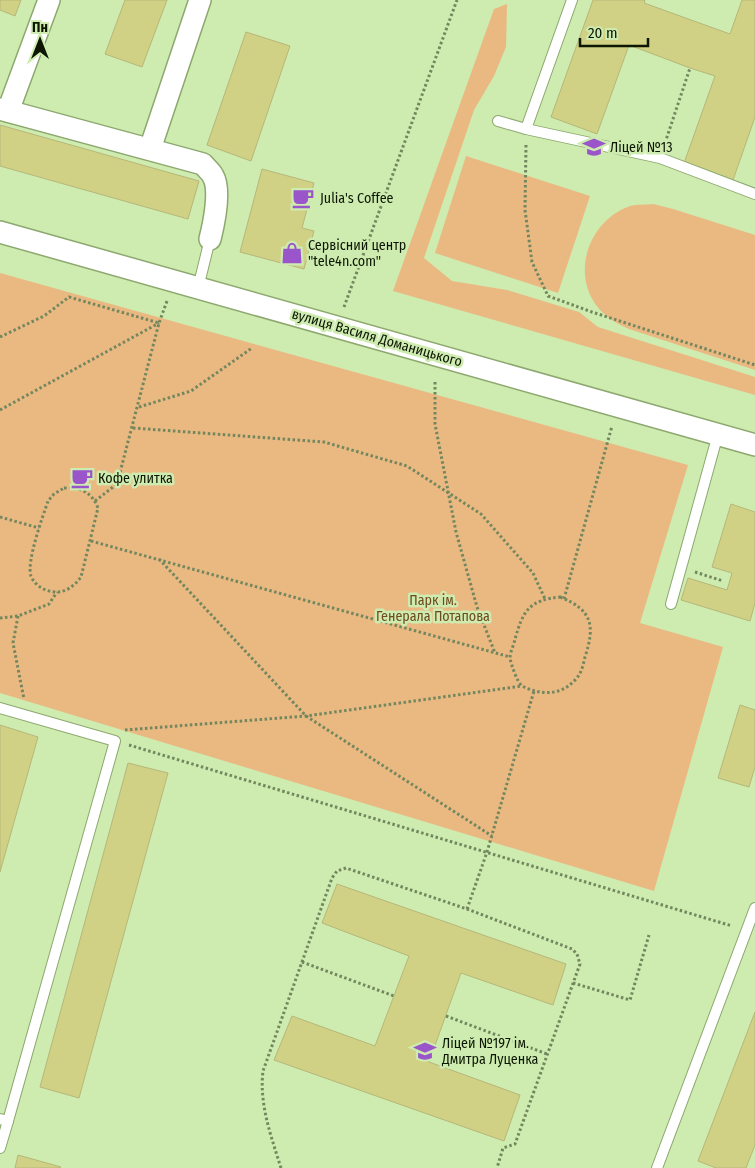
<svg xmlns="http://www.w3.org/2000/svg" width="755" height="1168" font-family="'Fira Sans Condensed',sans-serif">
  <rect width="100%" height="100%" fill="#ceebb0"/>
  <g fill="#eab982">
    <path d="M 507,4 L 506,47 L 494,76 L 474,110 L 424,258 L 452,281 L 507,290 L 579,312 L 598,327 L 755,377 L 755,395 L 393,291 L 494,9 Z"/>
    <path d="M 466,156 L 590,196 L 558,293 L 435,253 Z"/>
    <path d="M 653,204 L 673,209 L 755,235 L 755,370 L 629,329 C 619,325 611,320 603,313 C 568,279 587,221 630,206 C 637,204 646,205 653,204 Z"/>
    <path d="M 0,273 L 688,465 L 640,623 L 723,647 L 654,891 L 0,693 Z"/>
  </g>
  <g fill="#d0d185" stroke="#b6b778">
    <path d="M 0,0 L 21,0 L 15,16 L 0,10 Z"/>
    <path d="M 125,0 L 167,0 L 142,67 L 105,54 Z"/>
    <path d="M 593,0 L 645,0 L 644,3 L 730,34 L 742,0 L 755,0 L 755,117 L 732,183 L 683,166 L 715,76 L 690,68 L 629,45 L 597,134 L 551,117 Z"/>
    <path d="M 246,32 L 290,46 L 251,161 L 207,145 Z"/>
    <path d="M 0,125 L 199,181 L 188,219 L 0,166 Z"/>
    <path d="M 262,169 L 314,183 L 302,228 L 314,231 L 304,269 L 240,252 Z"/>
    <path d="M 731,504 L 755,512 L 755,603 L 750,621 L 681,600 L 688,578 L 727,590 L 732,573 L 712,567 Z"/>
    <path d="M 740,705 L 755,710 L 755,767 L 749,787 L 718,778 Z"/>
    <path d="M 0,725 L 38,737 L 0,872 Z"/>
    <path d="M 128,763 L 168,773 L 79,1098 L 40,1087 Z"/>
    <path d="M 337,884 L 566,964 L 553,1005 L 461,973 L 429,1062 L 520,1095 L 504,1141 L 274,1060 L 292,1016 L 375,1046 L 409,956 L 322,923 Z"/>
    <path d="M 755,1012 L 755,1145 L 746,1168 L 716,1168 L 698,1161 Z"/>
    <path d="M 18,1155 L 61,1167 L 60,1168 L 15,1168 Z"/>
  </g>
  <g fill="none" stroke-linecap="round" stroke-linejoin="round">
    <g stroke="#8da86f" stroke-width="12">
      <g id="lane">
        <path d="M 498,121 L 526,129 L 660,158 L 755,194"/>
        <path d="M 526,129 L 572,0"/>
        <path d="M 198,288 L 210,239"/>
        <path d="M 671,604 L 718,434"/>
        <path d="M 0,708 L 115,741 L 8,1121 L 0,1119"/>
        <path d="M 0,1148 L 8,1121"/>
        <path d="M 657,1168 L 755,908"/>
      </g>
    </g>
    <g stroke="#8da86f" stroke-width="24">
      <g id="street">
        <path d="M 0,109 L 203,164 C 206,168 211,172 213,176 C 221,190 214,223 210,239"/>
        <path d="M 8,111 L 49,0"/>
        <path d="M 150,149 L 200,0"/>
        <path d="M 0,232 L 755,445"/>
      </g>
    </g>
    <g stroke="#73875e" stroke-width="3" stroke-dasharray="2.5 2.5" stroke-linecap="butt">
      <path d="M 665,143 L 690,68"/>
      <path d="M 526,145 L 525,210 L 532,262 L 548,296 L 592,312 L 755,365"/>
      <path d="M 344,307 L 457,0"/>
      <path d="M 0,337 L 44,316 L 69,297 L 159,323"/>
      <path d="M 435,382 L 435,424 L 456,532 L 477,607 L 495,653"/>
      <path d="M 139,407 L 191,391 L 252,348"/>
      <path d="M 0,410 L 159,323"/>
      <path d="M 133,428 L 324,442 L 407,466 L 481,514 L 533,573 L 545,599"/>
      <path d="M 64,488 C 80,487 92,492 98,508 L 81,577 C 75,585 67,592 56,592 C 46,592 35,586 31,576 C 26,562 43,516 48,501 L 54,494 Z"/>
      <path d="M 95,501 L 117,484 L 159,323 L 167,301"/>
      <path d="M 0,517 L 39,528"/>
      <path d="M 91,541 L 510,657"/>
      <path d="M 159,559 L 306,716 L 492,836"/>
      <path d="M 695,572 L 723,581"/>
      <path d="M 560,597 C 593,610 595,626 585,657 C 583,666 581,675 574,681 C 562,694 545,695 529,689 C 528,689 522,686 522,686 C 517,682 511,664 510,658 C 510,652 514,645 515,639 C 523,611 529,600 560,597 Z"/>
      <path d="M 564,599 L 612,426"/>
      <path d="M 18,616 L 13,643 L 24,699"/>
      <path d="M 0,618 L 18,616 L 49,604 L 57,592"/>
      <path d="M 125,730 L 306,716 L 522,686"/>
      <path d="M 129,745 L 732,926"/>
      <path d="M 467,909 L 487,852 L 534,691"/>
      <path d="M 302,962 L 394,996"/>
      <path d="M 573,983 L 630,1000 L 649,935"/>
      <path d="M 446,1016 L 547,1054"/>
      <path d="M 281,1168 C 271,1136 259,1104 263,1071 L 332,878 L 337,871 L 346,868 L 467,909 L 572,949 L 577,954 L 580,964 L 515,1144 L 503,1148 L 497,1168"/>
    </g>
    <use href="#lane" stroke="#fff" stroke-width="10"/>
    <use href="#street" stroke="#fff" stroke-width="21"/>
  </g>
  <defs>
    <g id="school-bare" transform="scale(1.725)"><path d="M0-5L7-2L0 1L-7-2ZM-4 1L0 2.5L4 1V4Q0 6-4 4Z" fill="#9955c9" stroke="#ceebb0" stroke-width="2.5" paint-order="stroke"/></g>
    <g id="cafe-bare" transform="scale(1.725)"><path d="M-5.5-4.5H6V0H3Q3 3.5 0 3.5H-2.5Q-5.5 3.5-5.5 0ZM3-3.2v2h1.7v-2ZM-6 4.5H4V6H-6Z" fill="#9955c9" stroke="#ceebb0" stroke-width="2.5" paint-order="stroke"/></g>
    <g id="shop-bare" transform="scale(1.725)"><path d="M-5-2.5h2.3a2.7 3.5 0 0 1 5.4 0H5L5.5 6h-11ZM-1.5-2.5h3a1.5 2.3 0 0 0-3 0Z" fill="#9955c9" stroke="#ceebb0" stroke-width="2.5" paint-order="stroke"/></g>
  </defs>
  <g fill-rule="evenodd">
    <use href="#school-bare" x="594" y="147"/>
    <use href="#cafe-bare" x="303" y="198"/>
    <use href="#shop-bare" x="292" y="253"/>
    <use href="#cafe-bare" x="82" y="478"/>
    <use href="#school-bare" x="425" y="1051"/>
  </g>
  <g text-anchor="middle" dominant-baseline="central" stroke-width="5" stroke-linejoin="round" paint-order="stroke">
    <g font-size="14" fill="#0c1602" stroke="#ceebb0" text-anchor="start">
      <text x="610" y="147">Ліцей №13</text>
      <text x="320" y="198">Julia's Coffee</text>
      <text x="308" y="245">Сервісний центр<tspan x="308" dy="16">"tele4n.com"</tspan></text>
      <text x="98" y="478">Кофе улитка</text>
      <text x="442" y="1043">Ліцей №197 ім.<tspan x="442" dy="16">Дмитра Луценка</tspan></text>
    </g>
    <g font-size="14" fill="#0c1602" stroke="#ceebb0">
      <text transform="translate(377 338) rotate(16)">вулиця Василя Доманицького</text>
    </g>
    <g font-size="14" fill="#6e4a1e" stroke="#ceebb0">
      <text x="433" y="600">Парк ім.<tspan x="433" dy="16">Генерала Потапова</tspan></text>
    </g>
  </g>
  <g transform="translate(40 40)" stroke="#ceebb0" stroke-width="4" paint-order="stroke">
  <path d="M0-4L9 19L0 12L-9 19Z" fill="#0c1602"/>
  <text y="-8" font-size="14" font-weight="bold" text-anchor="middle" fill="#0c1602">Пн</text>
  </g>
  <path d="M580 38v8h68v-8" fill="none" stroke="#0c1602" stroke-width="2.5"/>
  <text x="588" y="38" font-size="15" fill="#0c1602" stroke="#ceebb0" stroke-width="4" paint-order="stroke">20 m</text>
</svg>
